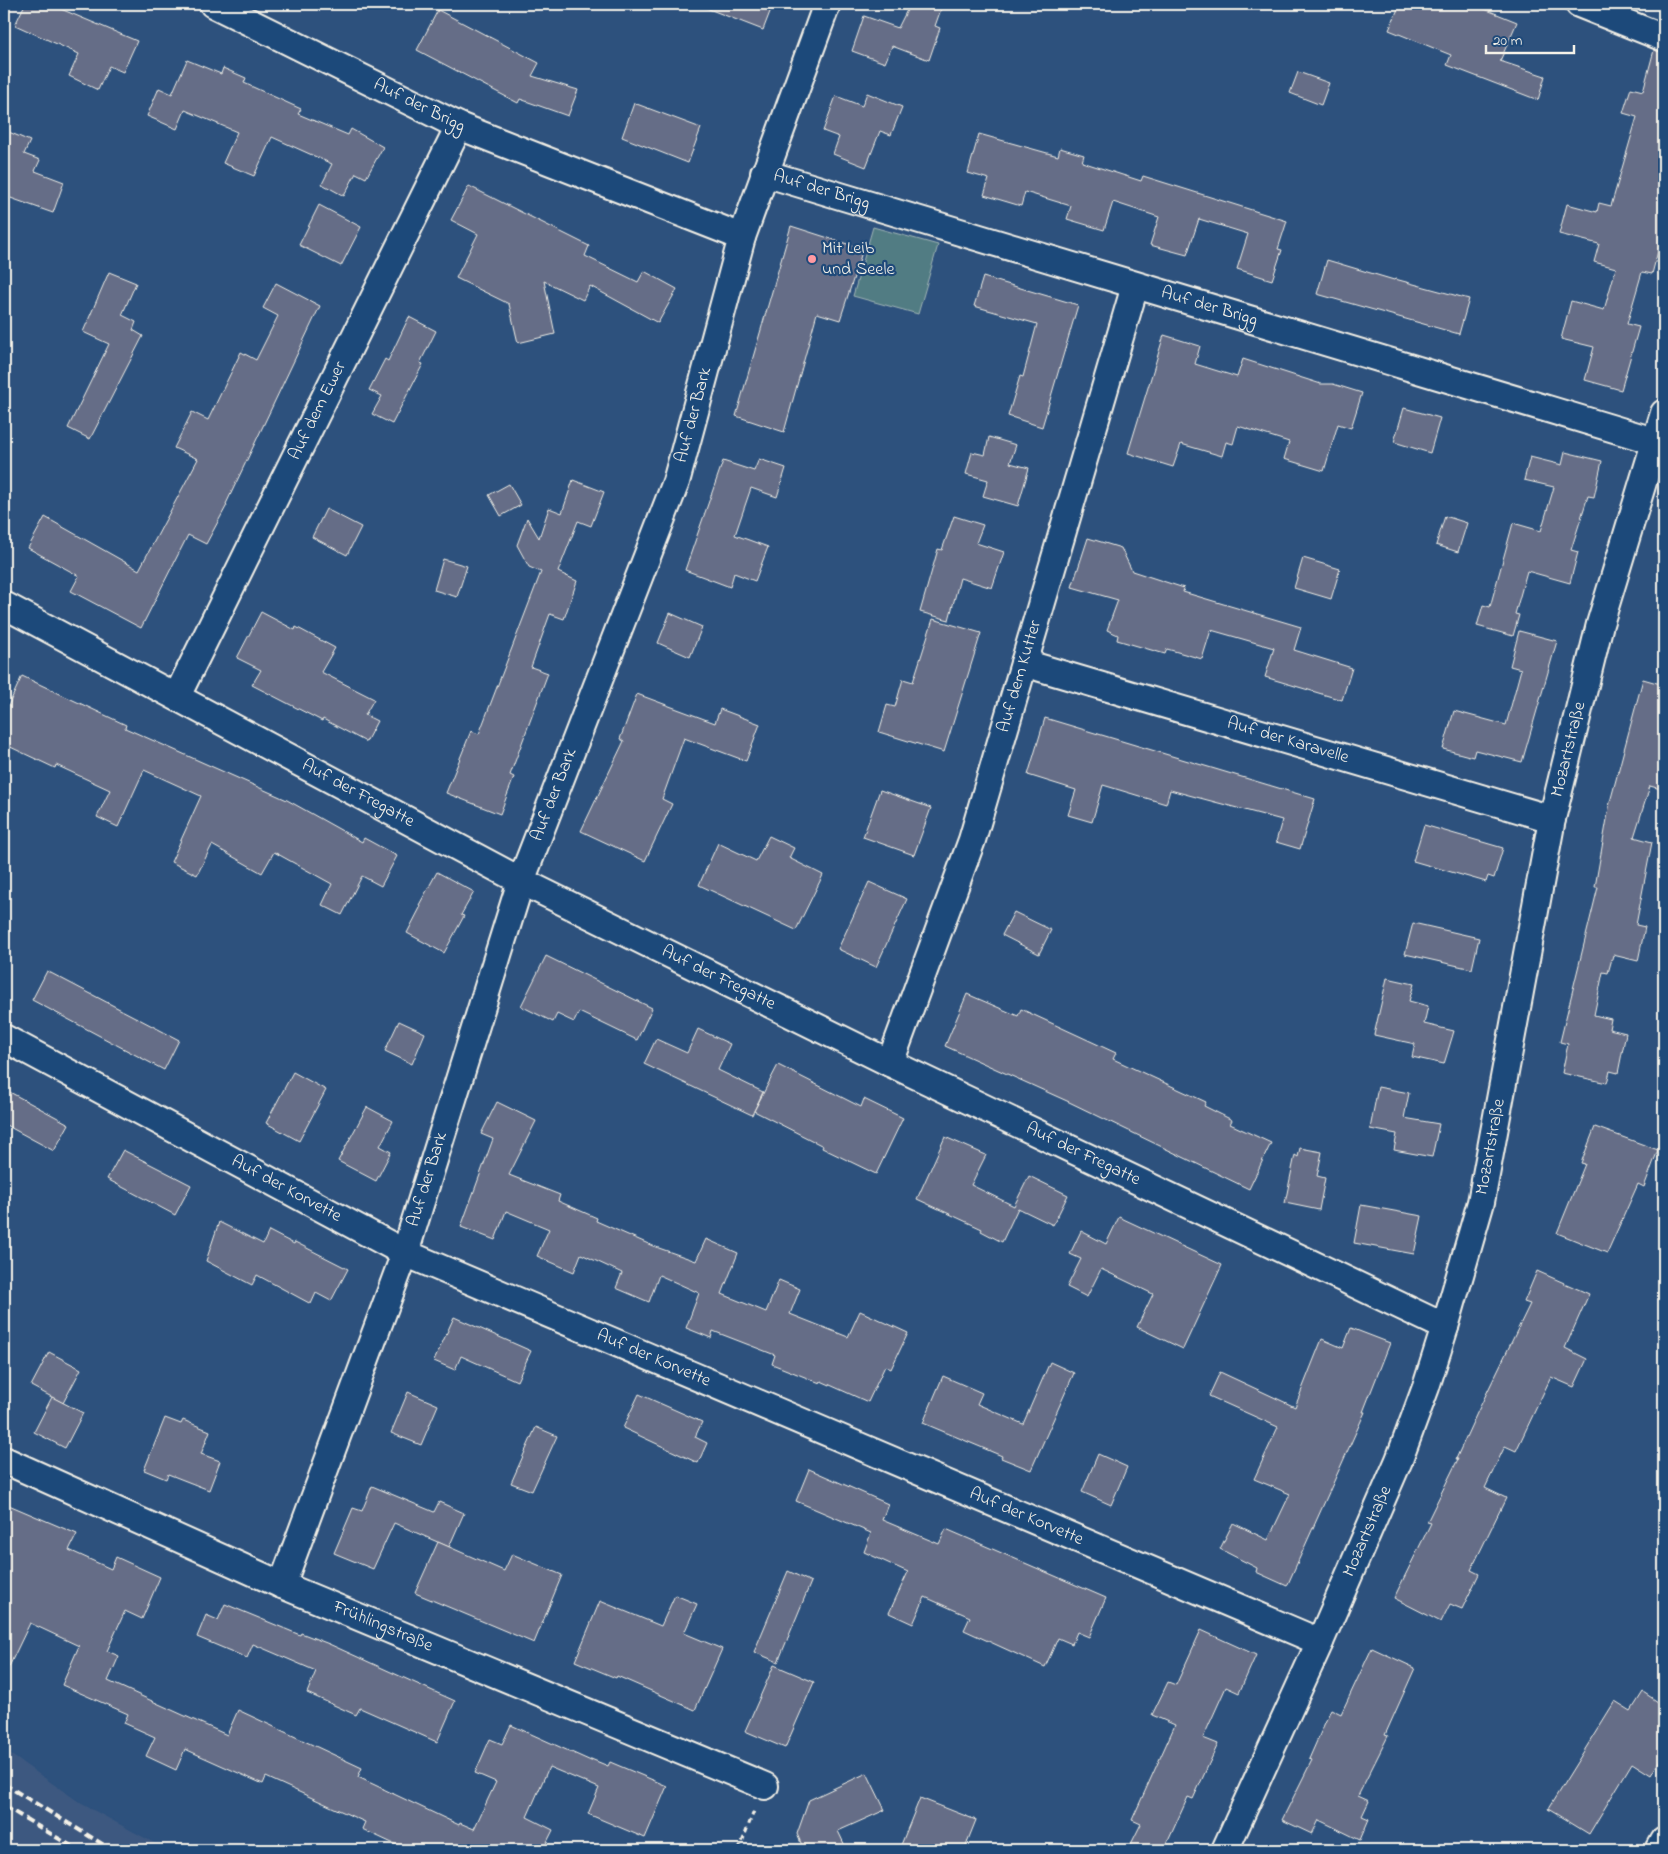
<svg xmlns="http://www.w3.org/2000/svg" width="1668" height="1854" font-family="'Indie Flower',sans-serif">
  <rect width="100%" height="100%" fill="#2d517d"/>
  <filter id="ink" filterUnits="userSpaceOnUse"><feTurbulence type="fractalNoise" baseFrequency=".02" numOctaves="2"/><feDisplacementMap in="SourceGraphic" scale="10" xChannelSelector="R" yChannelSelector="G"/><feConvolveMatrix kernelMatrix="1 2 1 2 8 2 1 2 1" color-interpolation-filters="sRGB"/></filter>
  <g filter="url(#ink)">
    <path fill="#3e5980" d="M 4,1750 L 82,1804 L 167,1850 L 4,1850 Z"/>
    <path fill="#517b83" stroke="#a2b6b6" d="M 873,227 L 938,245 L 918,314 L 853,296 Z"/>
    <g fill="#656d87" stroke="#f4f1e8">
      <path d="M 25,4 L 49,4 L 137,41 L 123,72 L 109,66 L 98,90 L 69,76 L 79,54 L 15,25 Z"/>
      <path d="M 701,4 L 773,4 L 763,30 L 701,6 Z"/>
      <path d="M 910,4 L 926,4 L 941,9 L 935,26 L 940,28 L 929,60 L 892,46 L 885,63 L 852,51 L 864,16 L 898,28 Z"/>
      <path d="M 1400,4 L 1472,4 L 1517,22 L 1500,61 L 1545,76 L 1538,100 L 1447,65 L 1451,55 L 1389,30 Z"/>
      <path d="M 438,10 L 539,63 L 532,76 L 578,90 L 568,116 L 520,99 L 518,103 L 417,50 Z"/>
      <path d="M 1654,50 L 1664,53 L 1664,228 L 1652,274 L 1642,272 L 1627,324 L 1639,327 L 1621,390 L 1585,380 L 1594,347 L 1561,339 L 1571,301 L 1604,310 L 1616,268 L 1594,262 L 1599,244 L 1559,234 L 1567,204 L 1597,212 L 1599,203 L 1611,206 L 1637,117 L 1623,113 L 1631,88 L 1643,91 Z"/>
      <path d="M 187,60 L 221,74 L 223,68 L 246,78 L 244,83 L 301,109 L 298,114 L 348,135 L 351,129 L 383,147 L 366,178 L 356,173 L 344,196 L 322,184 L 332,164 L 272,137 L 254,176 L 223,163 L 237,132 L 185,110 L 177,129 L 147,116 L 159,88 L 172,94 Z"/>
      <path d="M 1298,72 L 1329,83 L 1321,105 L 1290,93 Z"/>
      <path d="M 867,93 L 902,107 L 891,135 L 880,131 L 866,167 L 833,154 L 839,137 L 823,131 L 836,96 L 862,106 Z"/>
      <path d="M 634,103 L 701,128 L 688,163 L 622,137 Z"/>
      <path d="M 4,130 L 30,141 L 24,154 L 40,160 L 35,171 L 64,182 L 53,213 L 5,196 L 4,199 Z"/>
      <path d="M 979,134 L 1058,156 L 1060,148 L 1084,155 L 1082,162 L 1141,181 L 1143,176 L 1287,221 L 1278,249 L 1282,250 L 1272,280 L 1237,269 L 1248,234 L 1199,219 L 1187,255 L 1150,245 L 1159,217 L 1113,202 L 1104,230 L 1067,219 L 1071,206 L 1025,192 L 1021,206 L 984,195 L 989,179 L 968,173 Z"/>
      <path d="M 469,186 L 589,246 L 585,256 L 638,282 L 644,271 L 677,289 L 658,323 L 590,286 L 583,300 L 544,281 L 555,334 L 518,343 L 509,304 L 456,278 L 478,234 L 451,220 Z"/>
      <path d="M 319,205 L 361,227 L 341,266 L 299,245 Z"/>
      <path d="M 791,226 L 863,249 L 840,320 L 817,313 L 784,432 L 736,416 Z"/>
      <path d="M 1327,260 L 1394,280 L 1395,279 L 1469,299 L 1459,334 L 1317,294 Z"/>
      <path d="M 109,272 L 136,283 L 122,315 L 136,322 L 133,330 L 143,336 L 90,439 L 68,428 L 109,344 L 83,332 Z"/>
      <path d="M 983,277 L 1078,305 L 1042,427 L 1008,416 L 1020,376 L 1023,377 L 1037,324 L 974,306 Z"/>
      <path d="M 276,283 L 320,306 L 226,504 L 227,505 L 206,544 L 188,535 L 141,628 L 71,591 L 79,576 L 28,548 L 45,517 L 139,570 L 198,459 L 174,448 L 192,412 L 208,420 L 241,352 L 256,360 L 278,316 L 263,308 Z"/>
      <path d="M 409,317 L 436,331 L 420,363 L 423,364 L 392,424 L 372,414 L 382,396 L 369,390 L 385,359 L 388,361 Z"/>
      <path d="M 1164,335 L 1200,346 L 1195,364 L 1237,377 L 1243,359 L 1321,384 L 1333,384 L 1362,393 L 1351,428 L 1338,424 L 1324,471 L 1284,459 L 1289,442 L 1238,426 L 1233,444 L 1226,442 L 1222,456 L 1181,444 L 1173,467 L 1128,453 Z"/>
      <path d="M 1404,408 L 1440,418 L 1430,453 L 1394,442 Z"/>
      <path d="M 989,437 L 1016,445 L 1010,463 L 1029,468 L 1018,506 L 983,496 L 988,480 L 966,474 L 972,452 L 985,455 Z"/>
      <path d="M 1565,452 L 1602,461 L 1594,497 L 1588,496 L 1571,550 L 1578,552 L 1570,583 L 1527,571 L 1515,614 L 1519,615 L 1513,636 L 1477,626 L 1483,605 L 1490,607 L 1513,523 L 1541,531 L 1554,487 L 1524,480 L 1530,457 L 1562,465 Z"/>
      <path d="M 759,459 L 786,468 L 777,497 L 751,488 L 735,535 L 768,547 L 755,581 L 734,573 L 730,587 L 685,570 L 723,461 L 754,471 Z"/>
      <path d="M 573,480 L 604,492 L 591,526 L 578,521 L 558,572 L 577,581 L 564,619 L 550,614 L 531,667 L 548,673 L 510,775 L 514,777 L 500,814 L 446,793 L 471,731 L 479,734 L 541,572 L 529,567 L 517,545 L 527,518 L 539,538 L 549,508 L 562,513 Z"/>
      <path d="M 509,484 L 521,505 L 501,516 L 489,495 Z"/>
      <path d="M 326,509 L 361,527 L 347,555 L 312,537 Z"/>
      <path d="M 954,516 L 983,525 L 976,543 L 1004,552 L 992,588 L 960,578 L 949,620 L 920,612 L 938,549 L 942,550 Z"/>
      <path d="M 1445,516 L 1467,523 L 1458,552 L 1436,545 Z"/>
      <path d="M 1088,538 L 1121,548 L 1132,571 L 1184,588 L 1183,592 L 1301,627 L 1294,650 L 1352,668 L 1342,700 L 1265,677 L 1274,648 L 1211,630 L 1202,659 L 1167,649 L 1165,654 L 1117,640 L 1118,635 L 1107,630 L 1118,600 L 1072,587 Z"/>
      <path d="M 1303,558 L 1340,569 L 1331,599 L 1294,588 Z"/>
      <path d="M 443,559 L 467,566 L 457,597 L 434,590 Z"/>
      <path d="M 261,612 L 295,630 L 296,627 L 335,648 L 321,672 L 374,699 L 365,715 L 377,721 L 366,742 L 323,719 L 322,721 L 252,685 L 261,670 L 237,658 Z"/>
      <path d="M 670,613 L 702,627 L 690,657 L 658,643 Z"/>
      <path d="M 933,619 L 981,633 L 944,752 L 879,732 L 887,705 L 895,707 L 903,679 L 913,682 Z"/>
      <path d="M 1519,631 L 1557,641 L 1522,762 L 1475,750 L 1473,757 L 1443,749 L 1454,711 L 1506,725 L 1521,669 L 1510,666 Z"/>
      <path d="M 22,676 L 126,725 L 125,728 L 287,800 L 362,842 L 364,838 L 397,856 L 381,886 L 362,876 L 342,915 L 322,905 L 332,884 L 274,852 L 262,873 L 212,845 L 197,875 L 171,862 L 201,796 L 144,770 L 118,827 L 97,817 L 110,790 L 56,765 L 55,768 L 4,744 L 4,715 Z"/>
      <path d="M 1643,679 L 1664,685 L 1664,790 L 1650,786 L 1634,837 L 1652,842 L 1636,925 L 1645,927 L 1638,961 L 1613,955 L 1608,973 L 1603,972 L 1594,1015 L 1611,1019 L 1609,1029 L 1626,1033 L 1618,1073 L 1610,1071 L 1607,1083 L 1562,1073 L 1568,1044 L 1560,1042 L 1598,887 L 1595,887 L 1610,802 Z"/>
      <path d="M 637,694 L 715,723 L 720,709 L 760,724 L 746,761 L 684,738 L 662,799 L 672,804 L 645,861 L 581,831 L 624,741 L 620,739 Z"/>
      <path d="M 1045,718 L 1315,799 L 1300,849 L 1276,842 L 1282,820 L 1170,790 L 1166,804 L 1103,785 L 1092,822 L 1068,815 L 1076,790 L 1028,775 Z"/>
      <path d="M 880,790 L 931,808 L 914,855 L 863,837 Z"/>
      <path d="M 1424,825 L 1503,848 L 1494,878 L 1488,876 L 1486,882 L 1413,861 Z"/>
      <path d="M 769,836 L 794,848 L 789,858 L 823,875 L 796,930 L 699,885 L 718,843 L 756,861 Z"/>
      <path d="M 437,872 L 474,892 L 461,915 L 464,916 L 444,953 L 407,933 L 421,906 L 419,905 Z"/>
      <path d="M 869,882 L 907,899 L 876,967 L 838,949 Z"/>
      <path d="M 1014,912 L 1051,930 L 1039,954 L 1002,935 Z"/>
      <path d="M 1413,923 L 1479,938 L 1472,969 L 1405,954 Z"/>
      <path d="M 546,956 L 652,1008 L 637,1040 L 579,1012 L 574,1022 L 557,1014 L 553,1022 L 521,1006 Z"/>
      <path d="M 47,971 L 179,1040 L 164,1070 L 32,1000 Z"/>
      <path d="M 1387,978 L 1414,984 L 1409,1001 L 1428,1006 L 1424,1024 L 1454,1031 L 1444,1064 L 1412,1057 L 1415,1044 L 1374,1035 Z"/>
      <path d="M 967,994 L 1018,1016 L 1021,1009 L 1116,1053 L 1113,1059 L 1206,1102 L 1204,1106 L 1232,1120 L 1230,1124 L 1271,1143 L 1249,1189 L 1067,1101 L 945,1046 Z"/>
      <path d="M 399,1021 L 425,1033 L 412,1064 L 385,1051 Z"/>
      <path d="M 698,1029 L 730,1044 L 718,1070 L 763,1092 L 752,1115 L 644,1064 L 656,1039 L 687,1053 Z"/>
      <path d="M 778,1065 L 861,1107 L 864,1099 L 903,1118 L 876,1174 L 822,1148 L 823,1146 L 754,1111 Z"/>
      <path d="M 293,1072 L 326,1090 L 299,1141 L 266,1123 Z"/>
      <path d="M 1378,1087 L 1409,1093 L 1404,1118 L 1439,1124 L 1432,1157 L 1394,1150 L 1397,1134 L 1370,1129 Z"/>
      <path d="M 4,1089 L 69,1124 L 54,1151 L 4,1124 Z"/>
      <path d="M 497,1102 L 536,1121 L 509,1175 L 560,1195 L 558,1201 L 597,1218 L 596,1221 L 653,1246 L 696,1261 L 706,1239 L 738,1253 L 722,1294 L 766,1312 L 779,1280 L 800,1289 L 790,1314 L 848,1337 L 860,1311 L 908,1333 L 891,1369 L 885,1366 L 868,1402 L 821,1381 L 820,1383 L 772,1364 L 775,1355 L 713,1331 L 711,1338 L 686,1328 L 699,1293 L 659,1275 L 649,1302 L 616,1288 L 622,1273 L 581,1254 L 574,1272 L 537,1256 L 549,1229 L 506,1211 L 495,1240 L 461,1227 L 493,1139 L 481,1134 Z"/>
      <path d="M 367,1107 L 393,1121 L 380,1146 L 391,1152 L 376,1181 L 338,1161 Z"/>
      <path d="M 1595,1127 L 1658,1150 L 1644,1187 L 1638,1184 L 1607,1253 L 1557,1233 L 1585,1164 L 1581,1163 Z"/>
      <path d="M 945,1137 L 986,1155 L 971,1185 L 1014,1206 L 1029,1176 L 1068,1195 L 1053,1225 L 1018,1208 L 1002,1242 L 981,1231 L 982,1229 L 917,1199 Z"/>
      <path d="M 1300,1148 L 1322,1152 L 1317,1176 L 1325,1178 L 1319,1210 L 1285,1203 L 1295,1155 L 1298,1157 Z"/>
      <path d="M 123,1150 L 191,1185 L 175,1215 L 107,1179 Z"/>
      <path d="M 1361,1205 L 1422,1216 L 1414,1254 L 1354,1243 Z"/>
      <path d="M 1119,1217 L 1222,1265 L 1183,1349 L 1137,1327 L 1153,1294 L 1101,1269 L 1087,1297 L 1067,1287 L 1081,1259 L 1070,1254 L 1081,1231 L 1106,1244 Z"/>
      <path d="M 219,1222 L 263,1244 L 269,1231 L 294,1244 L 295,1242 L 348,1269 L 331,1301 L 316,1293 L 311,1304 L 257,1275 L 252,1285 L 206,1261 Z"/>
      <path d="M 1537,1271 L 1589,1294 L 1565,1348 L 1587,1359 L 1574,1387 L 1551,1377 L 1516,1451 L 1505,1446 L 1485,1488 L 1506,1498 L 1471,1570 L 1479,1574 L 1462,1609 L 1450,1604 L 1441,1622 L 1394,1598 L 1431,1523 L 1427,1522 L 1458,1459 L 1456,1459 L 1477,1413 L 1530,1304 L 1524,1302 Z"/>
      <path d="M 454,1317 L 531,1351 L 517,1381 L 461,1356 L 455,1370 L 434,1361 Z"/>
      <path d="M 1351,1328 L 1390,1343 L 1363,1412 L 1365,1412 L 1287,1586 L 1256,1572 L 1257,1568 L 1220,1549 L 1233,1523 L 1268,1540 L 1290,1494 L 1254,1479 L 1278,1427 L 1209,1396 L 1220,1372 L 1295,1407 L 1322,1339 L 1343,1348 Z"/>
      <path d="M 49,1352 L 81,1369 L 63,1403 L 31,1386 Z"/>
      <path d="M 1050,1362 L 1074,1373 L 1031,1470 L 1001,1458 L 1002,1456 L 923,1423 L 943,1376 L 982,1393 L 977,1404 L 1023,1424 Z"/>
      <path d="M 408,1392 L 438,1405 L 421,1445 L 391,1433 Z"/>
      <path d="M 639,1394 L 702,1422 L 695,1437 L 707,1443 L 698,1463 L 623,1428 Z"/>
      <path d="M 52,1397 L 83,1413 L 65,1448 L 34,1432 Z"/>
      <path d="M 165,1418 L 181,1424 L 183,1420 L 210,1431 L 201,1454 L 220,1461 L 209,1490 L 168,1474 L 166,1479 L 144,1470 Z"/>
      <path d="M 536,1427 L 557,1436 L 532,1491 L 511,1483 Z"/>
      <path d="M 1098,1454 L 1127,1467 L 1111,1505 L 1082,1492 Z"/>
      <path d="M 809,1469 L 888,1504 L 882,1520 L 939,1544 L 946,1529 L 1106,1598 L 1089,1637 L 1077,1632 L 1072,1644 L 1058,1638 L 1045,1667 L 964,1630 L 970,1617 L 925,1597 L 913,1624 L 889,1613 L 908,1572 L 864,1552 L 871,1533 L 796,1501 Z"/>
      <path d="M 372,1486 L 434,1512 L 439,1502 L 464,1513 L 449,1547 L 394,1523 L 373,1569 L 334,1553 L 353,1508 L 362,1511 Z"/>
      <path d="M 4,1503 L 77,1534 L 69,1550 L 111,1569 L 116,1557 L 160,1577 L 142,1619 L 125,1611 L 107,1651 L 119,1656 L 108,1681 L 227,1735 L 238,1710 L 362,1768 L 358,1777 L 459,1825 L 460,1823 L 474,1829 L 496,1782 L 475,1773 L 490,1739 L 502,1744 L 511,1725 L 591,1761 L 591,1759 L 608,1766 L 610,1762 L 667,1786 L 645,1838 L 588,1814 L 599,1788 L 549,1767 L 527,1817 L 553,1830 L 543,1850 L 407,1850 L 362,1829 L 365,1822 L 266,1777 L 263,1784 L 185,1749 L 176,1770 L 146,1756 L 155,1737 L 124,1723 L 128,1714 L 62,1685 L 79,1646 L 30,1623 L 4,1677 Z"/>
      <path d="M 438,1542 L 504,1571 L 512,1554 L 562,1575 L 534,1643 L 415,1593 Z"/>
      <path d="M 788,1571 L 811,1582 L 778,1662 L 754,1652 Z"/>
      <path d="M 675,1595 L 697,1604 L 684,1633 L 722,1649 L 695,1710 L 617,1676 L 616,1678 L 575,1661 L 600,1601 L 661,1626 Z"/>
      <path d="M 225,1604 L 300,1635 L 301,1633 L 329,1644 L 455,1701 L 437,1742 L 360,1708 L 356,1715 L 307,1693 L 316,1671 L 253,1644 L 247,1658 L 197,1637 L 206,1615 L 218,1620 Z"/>
      <path d="M 1201,1630 L 1256,1655 L 1239,1693 L 1226,1687 L 1203,1738 L 1218,1744 L 1193,1799 L 1188,1797 L 1164,1850 L 1128,1850 L 1141,1824 L 1132,1820 L 1175,1725 L 1152,1715 L 1168,1682 L 1176,1685 Z"/>
      <path d="M 1372,1648 L 1415,1668 L 1385,1735 L 1388,1736 L 1358,1796 L 1369,1801 L 1362,1816 L 1369,1819 L 1360,1840 L 1319,1820 L 1312,1834 L 1282,1820 L 1312,1760 L 1309,1759 L 1331,1709 L 1341,1714 Z"/>
      <path d="M 774,1665 L 814,1682 L 785,1748 L 745,1731 Z"/>
      <path d="M 1643,1692 L 1664,1706 L 1664,1753 L 1651,1775 L 1632,1763 L 1589,1834 L 1548,1809 L 1615,1701 L 1631,1711 Z"/>
      <path d="M 867,1773 L 885,1810 L 838,1831 L 847,1850 L 804,1850 L 797,1834 L 809,1800 Z"/>
      <path d="M 920,1798 L 976,1820 L 964,1850 L 899,1850 Z"/>
    </g>
    <g fill="none" stroke-linecap="round" stroke-linejoin="round">
      <g stroke="#f4f1e8" stroke-width="30">
        <g id="street">
          <path id="s1" d="M 213,4 L 459,126 L 742,237"/>
          <path d="M 1579,4 L 1664,38"/>
          <path id="s2" d="M 764,173 L 1654,441"/>
          <path id="s3" d="M 4,605 L 521,881 L 890,1063 L 1445,1327"/>
          <path id="s4" d="M 1024,663 L 1552,819"/>
          <path id="s5" d="M 177,696 L 459,126"/>
          <path id="s6" d="M 4,1038 L 405,1253 L 1320,1642"/>
          <path id="s7" d="M 890,1063 L 972,840 L 1135,286"/>
          <path id="s8" d="M 4,1460 L 282,1585 L 765,1786"/>
          <path id="s9" d="M 282,1585 L 405,1253 L 521,881 L 676,482 L 742,237 L 827,4"/>
          <path id="s10" d="M 1225,1850 L 1320,1642 L 1399,1460 L 1426,1387 L 1445,1327 L 1481,1202 L 1552,819 L 1600,624 L 1664,413"/>
          <path d="M 1659,1850 L 1664,1841"/>
        </g>
      </g>
      <path stroke="#f4f1e8" stroke-width="3" stroke-dasharray="5 4" stroke-linecap="butt" d="M 739,1850 L 754,1811"/>
      <use href="#street" stroke="#1f4a7a" stroke-width="26"/>
      <g stroke="#f4f1e8" stroke-width="4" stroke-dasharray="8 4" stroke-linecap="butt">
        <path d="M 4,1784 L 112,1850"/>
        <path d="M 4,1806 L 78,1850"/>
      </g>
    </g>
  </g>
  <circle fill="#ff9aa2" stroke="#1f4a7a" stroke-width="2" cx="812" cy="259" r="5"/>
  <g text-anchor="middle" dominant-baseline="central" stroke-width="4.5" stroke-linejoin="round" paint-order="stroke">
    <g font-size="18" fill="#f4f1e8" stroke="#1f4a7a">
      <text stroke="none"><textPath href="#s1" startOffset="230">Auf der Brigg</textPath></text>
      <text stroke="none"><textPath href="#s2" startOffset="60">Auf der Brigg</textPath></text>
      <text stroke="none"><textPath href="#s2" startOffset="465">Auf der Brigg</textPath></text>
      <text stroke="none"><textPath href="#s5" startOffset="318">Auf dem Ewer</textPath></text>
      <text stroke="none"><textPath href="#s9" startOffset="1241">Auf der Bark</textPath></text>
      <text stroke="none"><textPath href="#s7" startOffset="408">Auf dem Kutter</textPath></text>
      <text stroke="none"><textPath href="#s4" startOffset="275">Auf der Karavelle</textPath></text>
      <text stroke="none"><textPath href="#s10" startOffset="1159">Mozartstraße</textPath></text>
      <text stroke="none"><textPath href="#s3" startOffset="401">Auf der Fregatte</textPath></text>
      <text stroke="none"><textPath href="#s9" startOffset="836">Auf der Bark</textPath></text>
      <text stroke="none"><textPath href="#s3" startOffset="806">Auf der Fregatte</textPath></text>
      <text stroke="none"><textPath href="#s10" startOffset="754">Mozartstraße</textPath></text>
      <text stroke="none"><textPath href="#s3" startOffset="1211">Auf der Fregatte</textPath></text>
      <text stroke="none"><textPath href="#s9" startOffset="431">Auf der Bark</textPath></text>
      <text stroke="none"><textPath href="#s6" startOffset="320">Auf der Korvette</textPath></text>
      <text stroke="none"><textPath href="#s6" startOffset="725">Auf der Korvette</textPath></text>
      <text stroke="none"><textPath href="#s6" startOffset="1130">Auf der Korvette</textPath></text>
      <text stroke="none"><textPath href="#s10" startOffset="349">Mozartstraße</textPath></text>
      <text stroke="none"><textPath href="#s8" startOffset="414">Frühlingstraße</textPath></text>
    </g>
    <g font-size="18" fill="#f4f1e8" stroke="#1f4a7a" text-anchor="start">
      <text x="822" y="249">Mit Leib<tspan x="822" dy="21">und Seele</tspan></text>
    </g>
  </g>
  <rect width="1668" height="1854" fill="none" stroke="#1f4a7a" stroke-width="20"/>
  <rect x="10" y="10" width="1648" height="1834" fill="none" stroke="#f4f1e8" stroke-width="2" filter="url(#ink)"/>
  <path d="M1486 45v8h88v-8" fill="none" stroke="#f4f1e8" stroke-width="2.5"/>
  <text x="1493" y="45" font-size="15" fill="#f4f1e8" stroke="#1f4a7a" stroke-width="4" paint-order="stroke">20 m</text>
</svg>
